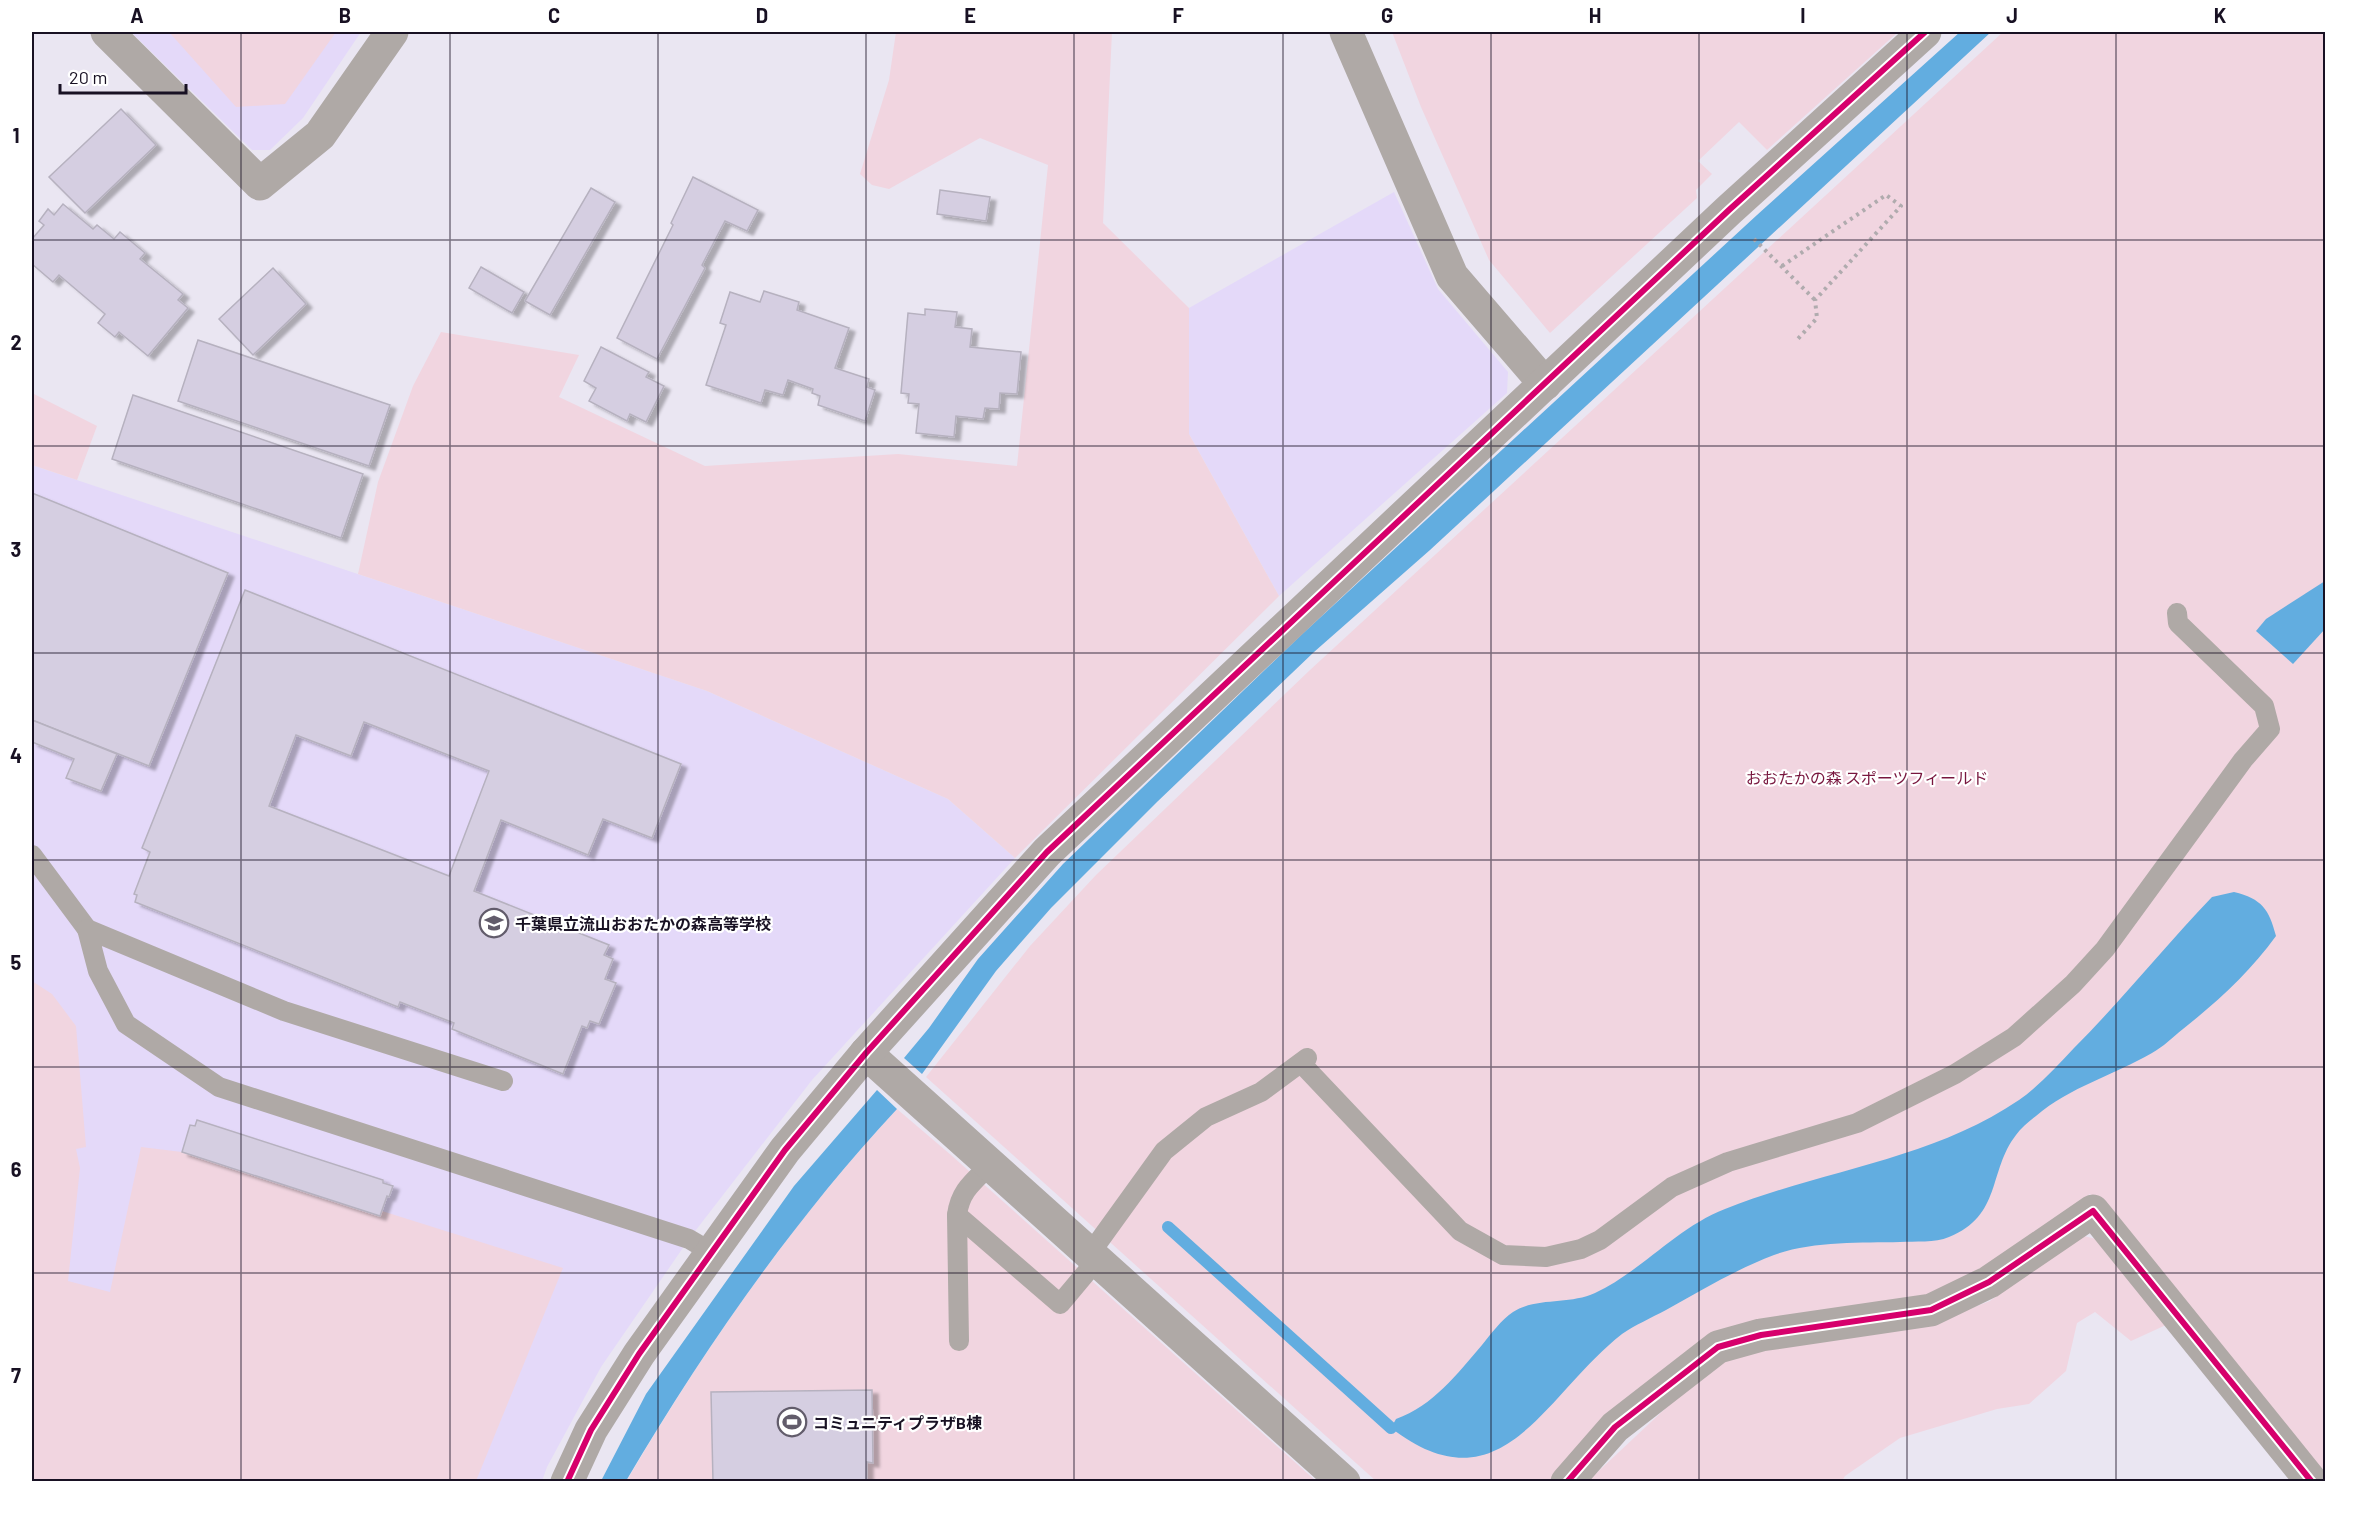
<svg xmlns="http://www.w3.org/2000/svg" width="2357" height="1513" font-family="Barlow,'Noto Sans JP',sans-serif">
  <defs>
    <filter id="shadow"><feDropShadow dx="6" dy="4" stdDeviation="1.5" flood-color="#0004"/></filter>
  </defs>
  <rect width="100%" height="100%" fill="#eae6f2"/>
  <g fill="#e4d9f9">
    <path d="M 131,32 L 361,32 L 303,118 L 270,150 L 252,150 Z"/>
    <path d="M 1394,192 L 1438,289 L 1508,372 L 1507,393 L 1279,596 L 1189,434 L 1189,308 Z"/>
    <path d="M 32,465 L 707,691 L 948,799 L 1015,858 L 812,1080 L 689,1239 L 601,1367 L 547,1467 L 542,1481 L 32,1482 Z"/>
  </g>
  <g fill="#f1d5e0">
    <path d="M 169,32 L 336,32 L 285,104 L 236,107 Z"/>
    <path d="M 896,32 L 1112,32 L 1103,223 L 1189,308 L 1189,434 L 1279,596 L 1015,858 L 948,799 L 707,691 L 358,574 L 378,482 L 413,386 L 441,332 L 579,355 L 559,397 L 705,466 L 898,454 L 1017,466 L 1048,165 L 980,138 L 889,189 L 872,185 L 860,174 L 889,80 Z"/>
    <path d="M 1392,32 L 1898,32 L 1767,150 L 1739,122 L 1698,161 L 1712,174 L 1696,190 L 1697,198 L 1550,333 L 1489,260 L 1421,107 Z"/>
    <path d="M 2003,32 L 2325,32 L 2325,1476 L 2090,1194 L 2003,1260 L 1933,1295 L 1741,1326 L 1551,1481 L 1376,1481 L 926,1077 L 1030,946 L 1096,875 L 1310,670 Z"/>
    <path d="M 32,393 L 97,426 L 77,480 L 32,465 Z"/>
    <path d="M 32,981 L 52,994 L 76,1026 L 86,1147 L 76,1149 L 80,1168 L 68,1281 L 110,1292 L 141,1147 L 182,1152 L 380,1216 L 382,1211 L 563,1268 L 476,1481 L 32,1481 Z"/>
    <path d="M 897,1109 L 951,1155 L 1316,1481 L 626,1482 C 704,1349 792,1222 897,1109 Z"/>
    <path d="M 2080,1235 L 2100,1240 L 2166,1325 L 2131,1341 L 2095,1312 L 2077,1323 L 2066,1371 L 2029,1404 L 1997,1409 L 1900,1438 L 1845,1476 L 1842,1481 L 1587,1482 L 1700,1376 L 1737,1354 L 1935,1322 L 1990,1301 Z"/>
  </g>
  <g fill="#62ade0">
    <path d="M 1960,32 L 1991,32 L 1430,550 L 1314,652 L 1157,802 L 1051,908 L 996,971 L 922,1074 L 904,1058 L 929,1028 L 978,959 L 1063,864 L 1299,637 L 1757,215 Z"/>
    <path d="M 2325,581 L 2325,629 L 2293,664 L 2256,631 L 2266,619 Z"/>
    <path d="M 2234,892 C 2262,899 2269,909 2276,936 C 2250,972 2217,1002 2183,1029 C 2173,1037 2163,1047 2152,1053 C 2114,1075 2070,1087 2036,1116 C 2029,1121 2021,1128 2016,1135 C 1988,1171 2002,1216 1949,1237 C 1935,1243 1915,1241 1900,1242 C 1861,1243 1811,1241 1774,1255 C 1737,1269 1700,1291 1666,1310 C 1651,1318 1635,1325 1622,1334 C 1544,1395 1502,1513 1391,1428 L 1396,1419 C 1433,1406 1457,1374 1482,1345 C 1491,1334 1501,1320 1513,1312 C 1536,1297 1569,1305 1595,1293 C 1642,1271 1676,1228 1725,1209 C 1822,1170 1931,1160 2019,1100 C 2039,1086 2057,1066 2074,1048 C 2122,1000 2165,946 2212,897 Z"/>
    <path d="M 877,1090 L 897,1109 C 792,1222 704,1349 626,1481 L 601,1481 L 646,1394 L 794,1186 Z"/>
  </g>
  <g fill="none" stroke-linecap="round" stroke-linejoin="round">
    <path stroke="#62ade0" stroke-width="12" d="M 1168,1227 L 1391,1428"/>
  </g>
  <g fill="#d5cee1" stroke="#b6b1bf" stroke-width="1.5" fill-rule="evenodd" filter="url(#shadow)">
    <path d="M 121,109 L 156,145 L 85,213 L 49,177 Z"/>
    <path d="M 693,177 L 758,210 L 747,231 L 725,221 L 702,265 L 705,268 L 657,359 L 617,338 L 673,225 L 671,223 Z"/>
    <path d="M 591,188 L 615,202 L 550,315 L 525,301 Z"/>
    <path d="M 940,190 L 990,197 L 986,221 L 937,214 Z"/>
    <path d="M 63,204 L 93,229 L 97,225 L 114,239 L 120,232 L 145,253 L 140,259 L 183,294 L 178,300 L 188,308 L 148,356 L 119,332 L 115,337 L 98,323 L 105,314 L 59,275 L 53,282 L 32,264 L 32,239 L 44,225 L 39,221 L 48,209 L 54,215 Z"/>
    <path d="M 481,267 L 524,292 L 512,313 L 469,288 Z"/>
    <path d="M 273,268 L 306,304 L 253,355 L 219,319 Z"/>
    <path d="M 764,291 L 799,302 L 797,310 L 849,328 L 835,368 L 869,379 L 867,387 L 875,390 L 865,421 L 818,405 L 820,396 L 812,393 L 813,389 L 788,380 L 783,395 L 765,390 L 761,403 L 706,385 L 726,325 L 720,323 L 730,292 L 760,302 Z"/>
    <path d="M 925,309 L 957,312 L 955,327 L 972,329 L 970,347 L 1021,352 L 1017,394 L 1000,393 L 999,409 L 985,408 L 983,419 L 956,416 L 954,437 L 916,433 L 919,404 L 908,403 L 909,394 L 901,393 L 908,313 L 925,315 Z"/>
    <path d="M 198,340 L 390,405 L 369,466 L 178,401 Z"/>
    <path d="M 601,347 L 649,372 L 646,377 L 664,386 L 646,422 L 630,414 L 627,421 L 589,401 L 596,388 L 584,381 Z"/>
    <path d="M 133,395 L 363,474 L 341,538 L 112,459 Z"/>
    <path d="M 32,493 L 228,573 L 149,766 L 32,720 Z"/>
    <path d="M 245,590 L 681,764 L 652,838 L 603,819 L 588,855 L 501,820 L 474,891 L 609,945 L 604,955 L 613,959 L 605,979 L 616,983 L 599,1024 L 590,1021 L 587,1028 L 582,1026 L 563,1074 L 452,1029 L 454,1023 L 400,1002 L 398,1007 L 135,902 L 137,895 L 134,894 L 150,852 L 142,848 ZM 364,722 L 489,771 L 449,876 L 269,806 L 296,735 L 351,756 Z"/>
    <path d="M 32,720 L 117,754 L 101,791 L 66,778 L 74,759 L 32,742 Z"/>
    <path d="M 197,1120 L 383,1180 L 383,1183 L 393,1186 L 389,1197 L 387,1196 L 380,1216 L 182,1152 L 190,1125 L 195,1126 Z"/>
    <path d="M 872,1390 L 873,1463 L 867,1462 L 867,1482 L 713,1482 L 711,1392 Z"/>
  </g>
  <g fill="none" stroke-linecap="round" stroke-linejoin="round">
    <g stroke="#b0abae" stroke-width="4" stroke-dasharray="3 4.5" stroke-linecap="butt">
      <path d="M 1754,239 L 1815,300"/>
      <path d="M 1782,266 L 1886,195 L 1901,206 L 1815,300 L 1817,318 L 1796,341"/>
    </g>
    <g stroke="#afa9a6" stroke-width="20">
      <path d="M 32,855 L 87,929"/>
      <path d="M 1301,1063 L 1460,1231 L 1503,1255 L 1546,1257 L 1581,1249 L 1600,1240 L 1672,1187 L 1728,1162 L 1857,1123 L 1955,1074 L 2014,1037 L 2073,984 L 2105,949 L 2243,760 L 2270,729 L 2264,706 L 2178,623 L 2177,613"/>
      <path d="M 503,1081 L 284,1011 L 87,929 L 98,971 L 126,1024 L 219,1087 L 689,1239 L 711,1252"/>
      <path d="M 957,1215 C 960,1191 973,1182 989,1166"/>
      <path d="M 1089,1255 L 1164,1151 L 1206,1117 L 1261,1092 L 1307,1058"/>
      <path d="M 959,1341 L 957,1215 L 1060,1304 L 1096,1261"/>
    </g>
    <g stroke="#afa9a6" stroke-width="33">
      <path d="M 107,32 L 260,184 L 320,135 L 392,32"/>
      <path d="M 1346,32 L 1452,276 L 1545,384"/>
      <path d="M 866,1053 L 1344,1482"/>
      <path d="M 567,1482 L 591,1430 L 639,1354 L 785,1150 L 866,1053 L 1047,852 L 1729,210 L 1925,32"/>
      <path d="M 1567,1482 L 1615,1427 L 1718,1347 L 1761,1335 L 1931,1310 L 1989,1282 L 2093,1211 L 2312,1482"/>
    </g>
    <g stroke="#fff" stroke-width="10">
      <g id="cycleway">
        <path d="M 567,1482 L 591,1430 L 639,1354 L 785,1150 L 866,1053 L 1047,852 L 1729,210 L 1925,32"/>
        <path d="M 1567,1482 L 1615,1427 L 1718,1347 L 1761,1335 L 1931,1310 L 1989,1282 L 2093,1211 L 2312,1482"/>
      </g>
    </g>
    <use href="#cycleway" stroke="#d6006c" stroke-width="6"/>
  </g>
  <path fill="none" stroke="#181123" stroke-width="1.5" stroke-opacity="0.55" d="M 241,32 L 241,1482M 450,32 L 450,1482M 658,32 L 658,1482M 866,32 L 866,1482M 1074,32 L 1074,1482M 1283,32 L 1283,1482M 1491,32 L 1491,1482M 1699,32 L 1699,1482M 1907,32 L 1907,1482M 2116,32 L 2116,1482M 32,240 L 2326,240M 32,446 L 2326,446M 32,653 L 2326,653M 32,860 L 2326,860M 32,1067 L 2326,1067M 32,1273 L 2326,1273"/>
  <defs>
    <g id="school-ring" transform="scale(1.5)"><circle r="9.5" fill="#fff" stroke="#625c6b" stroke-width="1.5"/><path d="M0-5L7-2L0 1L-7-2ZM-4 1L0 2.5L4 1V4Q0 6-4 4Z" fill="#625c6b"/></g>
    <g id="stadium-ring" transform="scale(1.5)"><circle r="9.5" fill="#fff" stroke="#625c6b" stroke-width="1.5"/><path d="M0-5a6.5 5 0 1 0 0 10a6.5 5 0 1 0 0-10ZM-3.5-1.8h7v3.6h-7Z" fill="#625c6b"/></g>
  </defs>
  <g fill-rule="evenodd">
    <use href="#school-ring" x="494" y="923"/>
    <use href="#stadium-ring" x="792" y="1422"/>
  </g>
  <g text-anchor="middle" dominant-baseline="central" stroke-width="4.5" stroke-linejoin="round" paint-order="stroke">
    <g font-size="16" fill="#78163e" stroke="#fff">
      <text x="1867" y="777">おおたかの森 スポーツフィールド</text>
    </g>
    <g font-size="16" font-weight="bold" fill="#181123" stroke="#fff" text-anchor="start">
      <text x="515" y="923">千葉県立流山おおたかの森高等学校</text>
      <text x="813" y="1422">コミュニティプラザB棟</text>
    </g>
  </g>
  <rect width="2357" height="1513" fill="none" stroke="#ffffff" stroke-width="66"/>
  <path d="M60 84v9h126v-9" fill="none" stroke="#181123" stroke-width="3"/>
  <text x="69" y="84" font-size="18" fill="#181123" stroke="#ffffff" stroke-width="4.5" paint-order="stroke">20 m</text>
  <rect x="33" y="33" width="2291" height="1447" fill="none" stroke="#181123" stroke-width="2"/>
  <g font-size="20" text-anchor="middle" font-weight="bold" fill="#181123">
    <text x="137" y="23">A</text>
    <text x="345" y="23">B</text>
    <text x="554" y="23">C</text>
    <text x="762" y="23">D</text>
    <text x="970" y="23">E</text>
    <text x="1178" y="23">F</text>
    <text x="1387" y="23">G</text>
    <text x="1595" y="23">H</text>
    <text x="1803" y="23">I</text>
    <text x="2012" y="23">J</text>
    <text x="2220" y="23">K</text>
    <text x="16" y="143">1</text>
    <text x="16" y="350">2</text>
    <text x="16" y="557">3</text>
    <text x="16" y="763">4</text>
    <text x="16" y="970">5</text>
    <text x="16" y="1177">6</text>
    <text x="16" y="1383">7</text>
  </g>
</svg>
